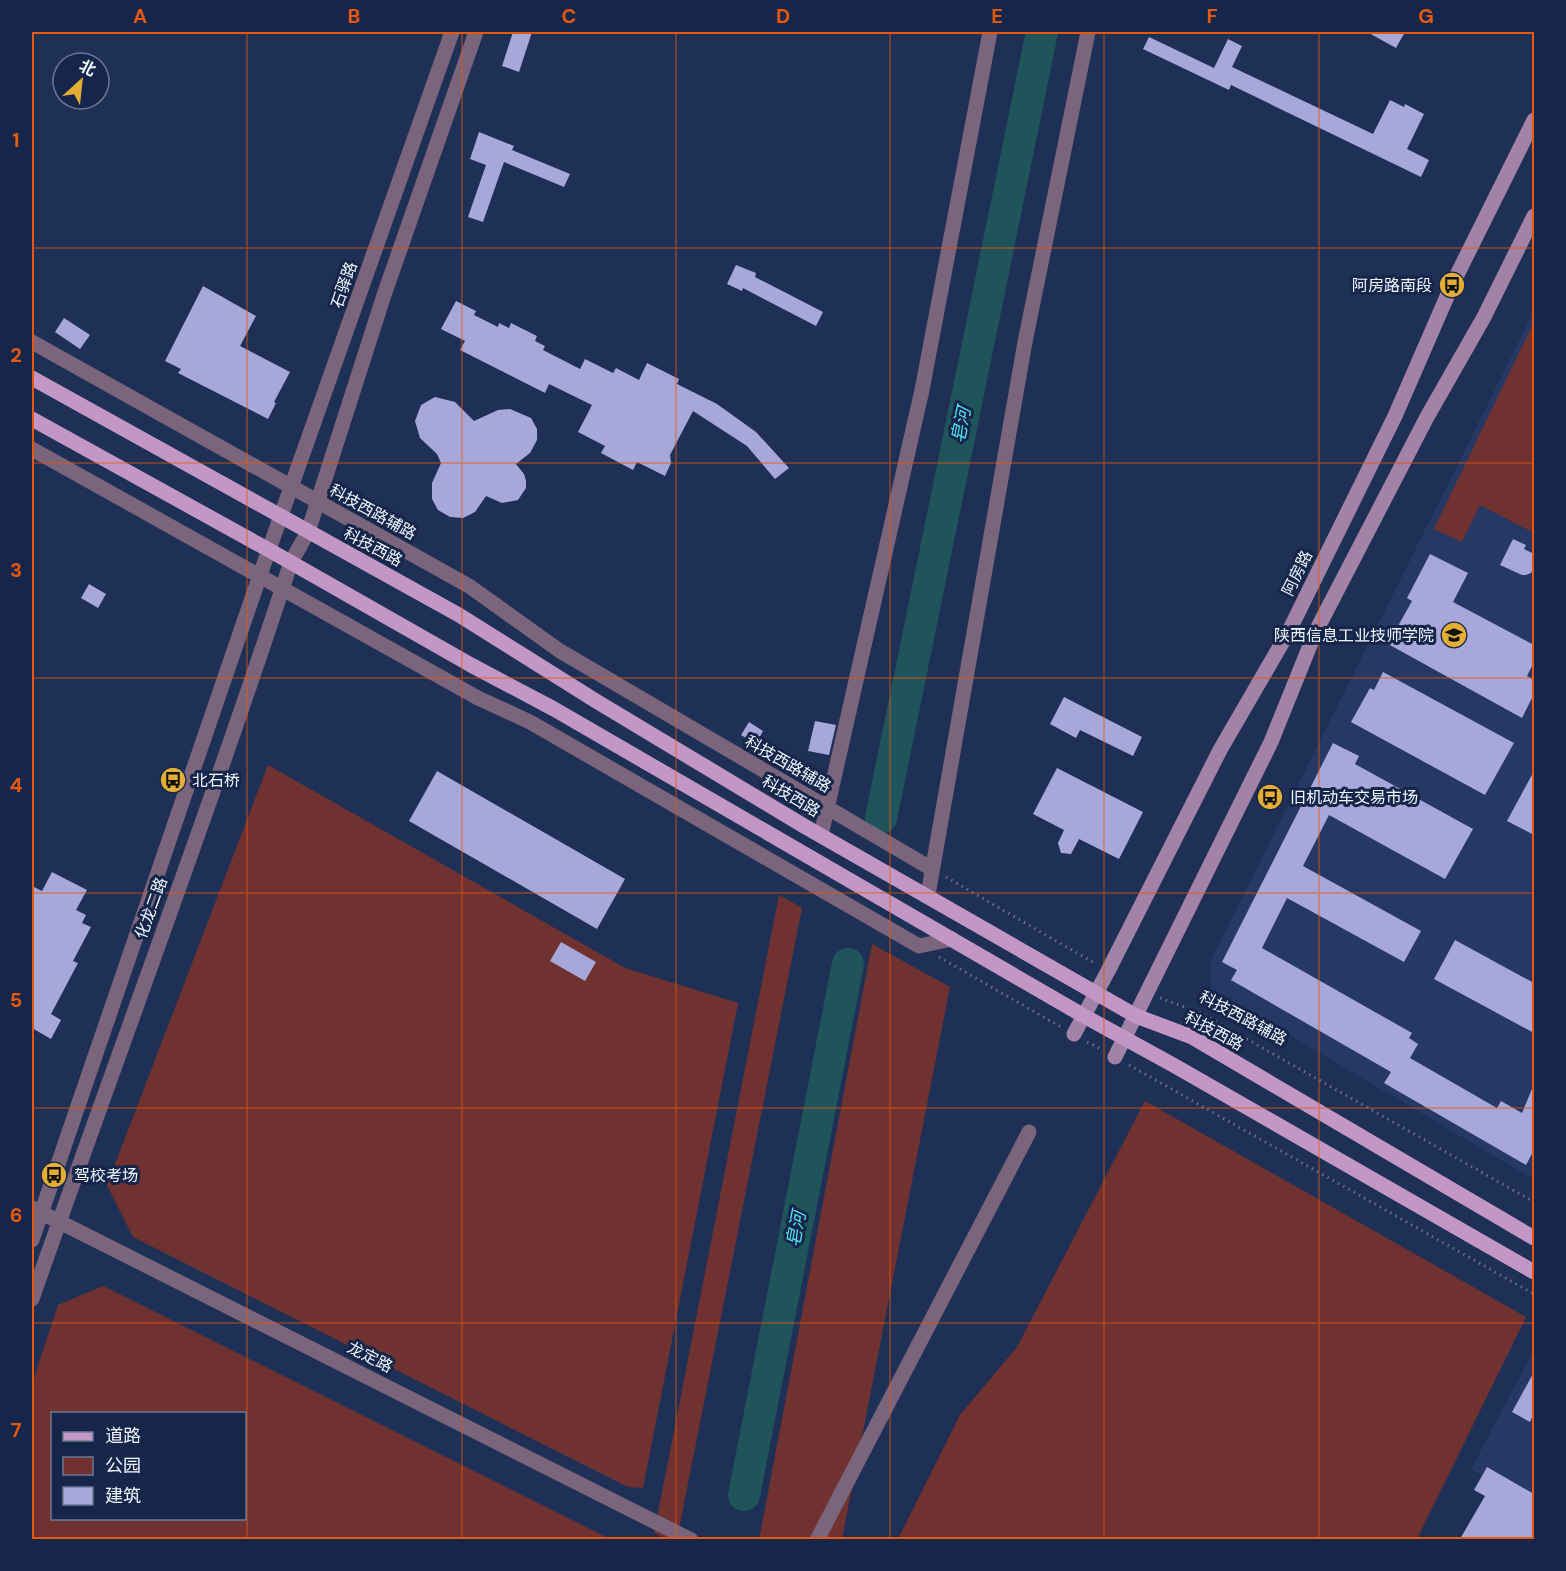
<svg xmlns="http://www.w3.org/2000/svg" width="1566" height="1571" font-family="'DM Sans','Noto Sans SC',sans-serif">
<style>
.built{fill:#253964}
.green{fill:#703230;fill-rule:evenodd}
.lines{fill:none;stroke-linecap:round;stroke-linejoin:round}
.river{stroke:#1f555a;stroke-width:32}
.building{fill:#a7a8d9}
.path{stroke:#64718d;stroke-width:3;stroke-dasharray:1.5 4.5;stroke-linecap:butt}
.minor{stroke:#7a657c;stroke-width:15}
.tertiary{stroke:#7a657c;stroke-width:15}
.secondary{stroke:#a282a5;stroke-width:15}
.primary{stroke:#c297c5;stroke-width:15}
.grid{fill:none;stroke:#e8590c;stroke-width:1.5;stroke-opacity:0.55}
.labels{text-anchor:middle;dominant-baseline:central;stroke-width:6;stroke-linejoin:round;paint-order:stroke}
.street-label{font-size:16px;fill:#f0f5ff;stroke:#15264a}
.poi-label{font-size:16px;fill:#f0f5ff;stroke:#15264a;text-anchor:start}
.water-label{font-size:18px;font-style:italic;fill:#51e5f2;stroke:#15264a}
.neatline{fill:none;stroke:#e8590c;stroke-width:2}
.grid-label{font-size:20px;text-anchor:middle;font-weight:bold;fill:#e8590c}
</style>
<rect width="100%" height="100%" fill="#1e3055"/>
<path class="built" d="M 1534,311 L 1534,1166 L 1530,1177 L 1211,989 L 1211,960 Z
M 1534,1350 L 1534,1505 L 1471,1469 Z"/>
<path class="green" d="M 1534,322 L 1534,533 L 1480,505 L 1462,542 L 1434,529 Z
M 268,765 L 625,968 L 738,1003 L 643,1488 L 628,1487 L 133,1237 L 107,1185 Z
M 779,895 L 802,908 L 677,1539 L 667,1539 L 654,1533 Z
M 872,944 L 950,987 L 842,1539 L 759,1540 Z
M 1145,1101 L 1526,1317 L 1417,1539 L 898,1539 L 960,1415 L 1017,1347 Z
M 103,1286 L 610,1539 L 32,1539 L 32,1384 L 58,1305 ZM 52,1414 L 244,1414 L 244,1518 L 52,1518 Z"/>
<g class="lines">
<path class="river" d="M 881,818 L 1042,32
M 744,1495 L 848,964"/>
</g>
<path class="building" d="M 513,32 L 532,32 L 519,72 L 502,66 Z
M 1367,32 L 1405,32 L 1396,48 Z
M 1149,37 L 1214,68 L 1228,39 L 1242,46 L 1232,67 L 1373,134 L 1390,100 L 1404,107 L 1405,104 L 1424,114 L 1407,149 L 1429,160 L 1421,177 L 1231,85 L 1229,90 L 1143,49 Z
M 479,132 L 514,146 L 512,150 L 570,174 L 564,187 L 504,162 L 483,222 L 468,217 L 486,165 L 470,159 Z
M 736,265 L 756,273 L 755,277 L 823,312 L 816,326 L 743,288 L 742,291 L 727,284 Z
M 203,286 L 256,316 L 240,346 L 290,372 L 274,402 L 276,403 L 268,419 L 178,373 L 181,369 L 165,361 Z
M 456,301 L 476,311 L 474,315 L 498,327 L 499,323 L 509,328 L 511,323 L 537,336 L 535,341 L 545,346 L 543,350 L 580,369 L 585,359 L 613,373 L 616,368 L 639,380 L 647,363 L 679,379 L 677,384 L 717,404 L 756,432 L 789,468 L 775,479 L 747,446 L 693,411 L 670,455 L 671,463 L 665,476 L 637,462 L 633,470 L 601,453 L 605,446 L 578,432 L 592,405 L 549,384 L 545,393 L 460,350 L 465,341 L 441,329 Z
M 64,318 L 90,335 L 80,349 L 55,332 Z
M 435,397 L 455,402 L 474,421 L 498,410 L 510,409 L 531,418 L 537,429 L 537,440 L 530,453 L 516,464 L 524,474 L 526,481 L 526,488 L 518,500 L 502,503 L 486,496 L 475,512 L 463,518 L 450,517 L 438,510 L 432,499 L 432,483 L 441,463 L 437,454 L 420,438 L 415,421 L 421,405 Z
M 1513,539 L 1526,545 L 1524,549 L 1534,554 L 1534,567 L 1531,573 L 1526,575 L 1522,575 L 1500,565 Z
M 1430,554 L 1468,573 L 1453,602 L 1534,645 L 1534,662 L 1527,676 L 1534,680 L 1534,694 L 1522,718 L 1388,644 L 1412,601 L 1407,598 Z
M 89,584 L 106,594 L 98,608 L 81,598 Z
M 1383,672 L 1514,743 L 1485,795 L 1351,722 L 1370,688 L 1374,690 Z
M 1064,697 L 1142,737 L 1133,756 L 1080,730 L 1076,738 L 1050,724 Z
M 815,721 L 836,725 L 829,755 L 808,751 Z
M 749,722 L 763,731 L 756,744 L 741,735 Z
M 1333,743 L 1359,756 L 1355,764 L 1473,829 L 1445,879 L 1329,815 L 1303,866 L 1421,931 L 1404,962 L 1287,898 L 1262,948 L 1412,1033 L 1409,1038 L 1418,1044 L 1410,1058 L 1497,1108 L 1501,1101 L 1522,1113 L 1534,1084 L 1534,1150 L 1526,1165 L 1384,1083 L 1391,1072 L 1231,980 L 1237,970 L 1222,962 Z
M 1057,768 L 1143,812 L 1119,859 L 1079,839 L 1071,854 L 1061,853 L 1058,843 L 1064,830 L 1033,814 Z
M 437,771 L 625,879 L 597,929 L 409,821 Z
M 1534,771 L 1534,835 L 1507,821 Z
M 52,872 L 87,890 L 76,910 L 86,915 L 82,923 L 91,927 L 73,961 L 78,963 L 51,1014 L 61,1020 L 51,1039 L 32,1028 L 32,886 L 42,891 Z
M 1455,940 L 1534,983 L 1534,1033 L 1434,979 Z
M 561,942 L 596,962 L 585,981 L 550,961 Z
M 1534,1372 L 1534,1413 L 1530,1422 L 1512,1412 Z
M 1487,1467 L 1534,1494 L 1534,1539 L 1460,1539 L 1485,1496 L 1474,1490 Z"/>
<g class="lines">
<path class="path" d="M 946,877 L 1096,964
M 939,957 L 1061,1027
M 1160,998 L 1201,1013 L 1534,1202
M 1087,1042 L 1103,1050
M 1129,1065 L 1534,1294"/>
<path class="minor" d="M 32,342 L 469,586 L 560,651 L 932,869
M 32,449 L 478,698 L 530,722 L 919,946 L 952,939
M 821,835 L 922,390 L 990,32
M 928,895 L 1025,342 L 1088,32
M 817,1540 L 1029,1132"/>
<path class="tertiary" d="M 32,1208 L 691,1540
M 32,1240 L 260,575 L 452,32
M 32,1299 C 118,1053 210,810 291,562 L 308,532 L 384,295 L 476,32"/>
<path class="secondary" d="M 1074,1034 L 1108,971 L 1220,750 L 1289,631 L 1395,416 L 1452,285 L 1534,120
M 1115,1057 L 1271,742 L 1315,633 L 1427,417 L 1484,317 L 1534,216"/>
<path class="primary" d="M 32,378 L 459,615 L 596,701 L 804,826 L 1136,1016 L 1192,1037 L 1534,1238
M 32,419 L 269,550 L 471,665 L 554,709 L 1084,1016 L 1175,1066 L 1534,1272"/>
</g>
<path class="grid" d="M 247,32 L 247,1540M 462,32 L 462,1540M 676,32 L 676,1540M 890,32 L 890,1540M 1104,32 L 1104,1540M 1319,32 L 1319,1540M 32,248 L 1534,248M 32,463 L 1534,463M 32,678 L 1534,678M 32,893 L 1534,893M 32,1108 L 1534,1108M 32,1323 L 1534,1323"/>
<defs>
<g id="bus-disc" transform="scale(1.35)"><circle r="9.5" fill="#e3ae34" stroke="#15264a"/><path d="M-5-6H5V4H4V6H2V4H-2V6H-4V4H-5ZM-3.5-4V0h7V-4ZM-3.5 1.2v1.5H-2V1.2ZM2 1.2v1.5H3.5V1.2Z" fill="#111"/></g>
<g id="university-disc" transform="scale(1.35)"><circle r="9.5" fill="#e3ae34" stroke="#15264a"/><path d="M0-5L7-2L0 1L-7-2ZM-4 1L0 2.5L4 1V4Q0 6-4 4Z" fill="#111"/></g>
</defs>
<g fill-rule="evenodd">
<use href="#bus-disc" x="1452" y="285"/>
<use href="#university-disc" x="1454" y="635"/>
<use href="#bus-disc" x="173" y="780"/>
<use href="#bus-disc" x="1270" y="797"/>
<use href="#bus-disc" x="54" y="1175"/>
</g>
<g class="labels">
<g class="street-label">
<text transform="translate(344 285) rotate(-71)">石驿路</text>
<text transform="translate(373 512) rotate(29)">科技西路辅路</text>
<text transform="translate(373 547) rotate(28)">科技西路</text>
<text transform="translate(1297 573) rotate(-64)">阿房路</text>
<text transform="translate(788 764) rotate(30)">科技西路辅路</text>
<text transform="translate(791 796) rotate(31)">科技西路</text>
<text transform="translate(151 908) rotate(-70)">化龙二路</text>
<text transform="translate(1243 1018) rotate(28)">科技西路辅路</text>
<text transform="translate(1214 1031) rotate(28)">科技西路</text>
<text transform="translate(370 1357) rotate(27)">龙定路</text>
</g>
<g class="poi-label">
<text x="1432" y="285" text-anchor="end">阿房路南段</text>
<text x="1434" y="635" text-anchor="end">陕西信息工业技师学院</text>
<text x="192" y="780">北石桥</text>
<text x="1290" y="797">旧机动车交易市场</text>
<text x="74" y="1175">驾校考场</text>
</g>
<g class="water-label">
<text transform="translate(961 425) rotate(-78)">皂河</text>
<text transform="translate(796 1229) rotate(-79)">皂河</text>
</g>
</g>
<rect width="1566" height="1571" fill="none" stroke="#15264a" stroke-width="66"/>
<rect x="51" y="1412" width="195" height="108" fill="#15264a" stroke="#6d7992" stroke-width="1.5"/>
<rect x="63" y="1432" width="30" height="9" fill="#c297c5" stroke="#6d7992" stroke-width="1.5"/>
<text x="105" y="1442" font-size="18" fill="#f0f5ff">道路</text>
<rect x="63" y="1457" width="30" height="18" fill="#703230" stroke="#6d7992" stroke-width="1.5"/>
<text x="105" y="1472" font-size="18" fill="#f0f5ff">公园</text>
<rect x="63" y="1487" width="30" height="18" fill="#a7a8d9" stroke="#6d7992" stroke-width="1.5"/>
<text x="105" y="1502" font-size="18" fill="#f0f5ff">建筑</text>
<g transform="translate(81 81) rotate(27)"><circle r="28" fill="#15264a" stroke="#6d7992" stroke-width="1.5"/>
<path d="M0-4.5L10 22L0 15L-10 22Z" fill="#e3ae34"/>
<text y="-9" font-size="16" font-weight="bold" text-anchor="middle" fill="#f0f5ff">北</text>
</g>
<rect x="33" y="33" width="1500" height="1505" class="neatline"/>
<g class="grid-label">
<text x="140" y="23">A</text>
<text x="354" y="23">B</text>
<text x="569" y="23">C</text>
<text x="783" y="23">D</text>
<text x="997" y="23">E</text>
<text x="1212" y="23">F</text>
<text x="1426" y="23">G</text>
<text x="16" y="147">1</text>
<text x="16" y="362">2</text>
<text x="16" y="577">3</text>
<text x="16" y="792">4</text>
<text x="16" y="1007">5</text>
<text x="16" y="1222">6</text>
<text x="16" y="1437">7</text>
</g>
</svg>
